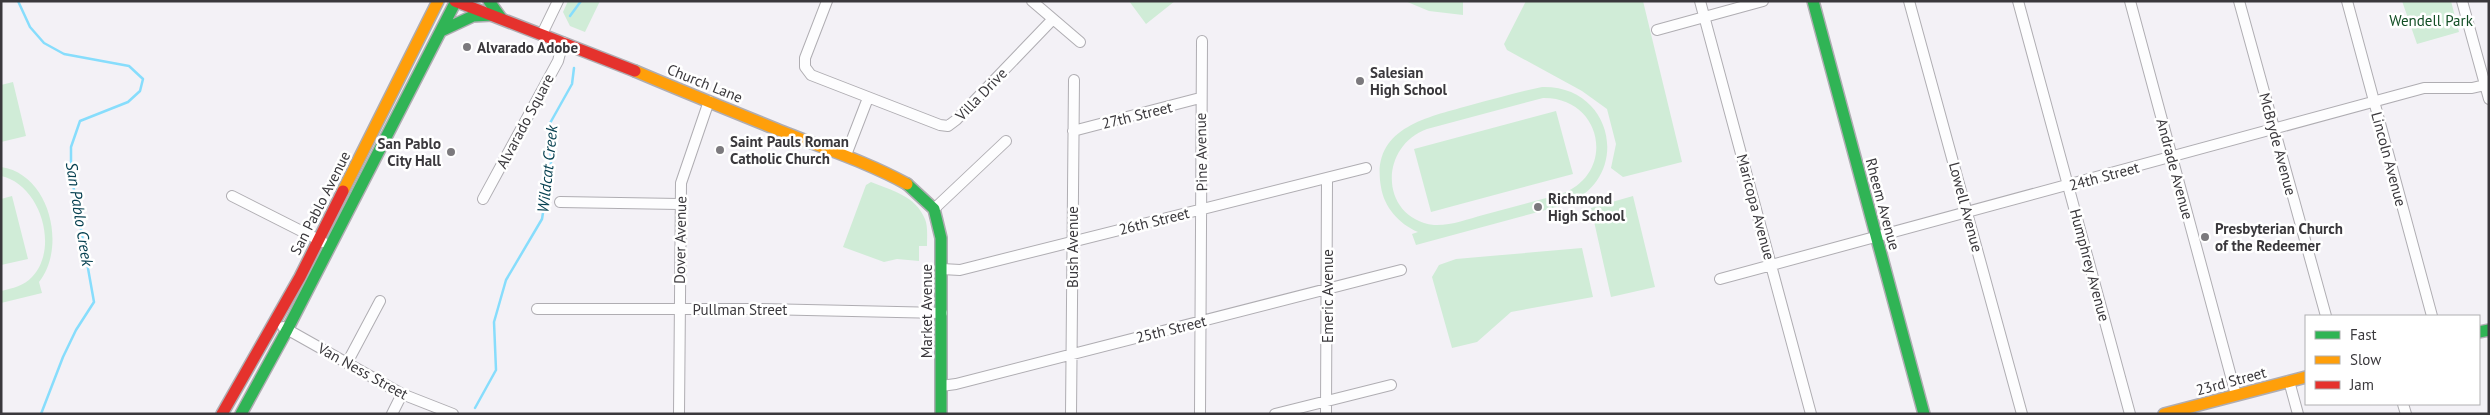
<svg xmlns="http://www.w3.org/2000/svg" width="2490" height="415" font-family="'PT Sans',sans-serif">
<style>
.green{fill:#d0ecd7;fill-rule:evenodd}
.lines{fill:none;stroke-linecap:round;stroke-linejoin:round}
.stream{stroke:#87ddfc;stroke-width:2.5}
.street-casing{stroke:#afadb2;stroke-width:12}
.fast-casing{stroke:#afadb2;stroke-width:14}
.slow-casing{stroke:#afadb2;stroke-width:14}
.jam-casing{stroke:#afadb2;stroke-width:14}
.street{stroke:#fdfdfe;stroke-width:10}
.fast{stroke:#30b455;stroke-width:11}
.slow{stroke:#ff9f0a;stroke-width:11}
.jam{stroke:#e5322d;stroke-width:11}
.poi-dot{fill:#7b797d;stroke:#fff;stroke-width:2}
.labels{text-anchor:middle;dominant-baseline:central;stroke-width:5;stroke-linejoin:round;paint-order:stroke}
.park-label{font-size:15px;fill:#124e25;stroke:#fff}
.poi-label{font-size:15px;font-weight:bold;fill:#3a383c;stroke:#fff;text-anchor:start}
.street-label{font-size:15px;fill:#3a383c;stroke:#fff}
.water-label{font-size:16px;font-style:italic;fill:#064050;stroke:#fff}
</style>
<rect width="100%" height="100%" fill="#f3f1f6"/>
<path class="green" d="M 568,1 L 600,1 L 585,32 L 570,26 L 563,12 Z
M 1129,1 L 1175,1 L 1146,24 Z
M 1405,1 L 1463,1 L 1463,15 L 1429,11 Z
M 1526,1 L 1643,1 L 1682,162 L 1623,177 L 1611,168 L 1616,144 L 1607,109 L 1582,91 L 1507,50 L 1504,44 Z
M 2402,1 L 2451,1 L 2459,32 L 2417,44 Z
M 13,82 L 26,136 L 1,142 L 1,85 Z
M 1542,87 C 1615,85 1633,180 1564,205 L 1416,245 L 1412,234 L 1418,232 C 1399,224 1384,207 1381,187 C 1370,127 1429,117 1471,105 C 1494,99 1518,92 1542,87 ZM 1543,98 C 1603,97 1617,174 1561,194 C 1535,201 1509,208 1483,215 C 1468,219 1450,226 1434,225 C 1380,218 1378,147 1427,129 Z
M 1556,111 L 1573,174 L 1431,212 L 1414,149 Z
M 1,167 C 50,174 67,247 39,282 L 42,293 L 1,303 L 1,291 C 13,288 24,286 32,277 C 60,248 40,184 1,176 Z
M 871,182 C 891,190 916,196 925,219 C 928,226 927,238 927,246 L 919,246 L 919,261 L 897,259 L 884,262 L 843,247 L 866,185 Z
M 12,196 L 28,259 L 1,265 L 1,199 Z
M 1633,196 L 1655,287 L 1611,297 L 1591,208 Z
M 1582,248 L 1593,297 L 1511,312 L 1477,342 L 1452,348 L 1432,277 L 1439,265 L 1456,259 Z"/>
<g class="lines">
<path class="stream" d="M 18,1 L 30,27 L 44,43 L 64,54 L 129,66 L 143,79 L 140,91 L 128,102 L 80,121 L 71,147 L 71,173 L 94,302 L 76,330 L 63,357 L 41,414
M 570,16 L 581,1
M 475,408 L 496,370 L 494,322 L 506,280 L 542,219 L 551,163 L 549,125 L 572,84 L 574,68"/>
<g class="street-casing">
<path id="street" d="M 827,1 L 805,58 L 805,67 L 811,75 L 940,125 L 948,126 L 956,120 L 1053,19
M 1032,1 L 1080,42
M 1700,1 L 1811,414
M 1909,1 L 2022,414
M 2018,1 L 2130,414
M 2130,1 L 2236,395
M 2239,1 L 2326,316
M 2347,1 L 2432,316
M 2462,1 L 2489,99
M 1657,30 L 1763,1
M 542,34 L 558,1
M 1073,131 L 1200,98
M 846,155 L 868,98
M 232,196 L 323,242
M 483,199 L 558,61 L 563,42
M 560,202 L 679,204
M 934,209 L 1006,141
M 942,269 L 960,270 L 1366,168
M 1720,279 L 2424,88 L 2472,88 L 2489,84
M 537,309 L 762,309 L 942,313
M 283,327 L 402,394 L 453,414
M 347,363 L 380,301
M 2289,381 L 2298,414
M 941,386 L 956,384 L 1401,270
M 2403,404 L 2406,414
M 392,414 L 402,394
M 679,414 L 681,183 L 709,101
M 1071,414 L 1074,80
M 1200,414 L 1202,41
M 1275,414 L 1391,385
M 1326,414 L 1327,178"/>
</g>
<g class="fast-casing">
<path id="fast" d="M 489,1 L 501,18
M 1813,1 L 1924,414
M 441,31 L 473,16 L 493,15
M 907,184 L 934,209 L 941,238 L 941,414
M 2479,332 L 2489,330
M 241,414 L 287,330 L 456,1"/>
</g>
<g class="slow-casing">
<path id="slow" d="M 635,71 C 682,91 729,110 776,129 C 820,147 865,161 907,184
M 343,191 L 438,1
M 2164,414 L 2306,377"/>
</g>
<g class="jam-casing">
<path id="jam" d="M 455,1 L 635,71
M 222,414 L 300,277 L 343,191"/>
</g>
<use href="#street" class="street"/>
<use href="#fast" class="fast"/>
<use href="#slow" class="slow"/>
<use href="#jam" class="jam"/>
</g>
<g class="poi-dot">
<circle cx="467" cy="47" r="5"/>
<circle cx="1360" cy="81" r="5"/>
<circle cx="720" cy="150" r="5"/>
<circle cx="451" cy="152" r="5"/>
<circle cx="1538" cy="207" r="5"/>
<circle cx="2205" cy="237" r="5"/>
</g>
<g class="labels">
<g class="park-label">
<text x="2431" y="20">Wendell Park</text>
</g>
<g class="poi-label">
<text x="477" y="47">Alvarado Adobe</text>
<text x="1370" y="72">Salesian<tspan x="1370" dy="17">High School</tspan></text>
<text x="730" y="141">Saint Pauls Roman<tspan x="730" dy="17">Catholic Church</tspan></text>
<text x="441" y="143" text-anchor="end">San Pablo<tspan x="441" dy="17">City Hall</tspan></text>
<text x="1548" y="198">Richmond<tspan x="1548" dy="17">High School</tspan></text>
<text x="2215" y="228">Presbyterian Church<tspan x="2215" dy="17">of the Redeemer</tspan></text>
</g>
<g class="street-label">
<text transform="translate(705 83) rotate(22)">Church Lane</text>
<text transform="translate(981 94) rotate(-46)">Villa Drive</text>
<text transform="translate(1137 115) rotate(-14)">27th Street</text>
<text transform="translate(525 121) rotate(-62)">Alvarado Square</text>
<text transform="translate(2278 144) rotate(75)">McBryde Avenue</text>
<text transform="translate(1201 152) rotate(-91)">Pine Avenue</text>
<text transform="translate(2389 159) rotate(75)">Lincoln Avenue</text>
<text transform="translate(2175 169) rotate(75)">Andrade Avenue</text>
<text transform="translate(2104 176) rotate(-15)">24th Street</text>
<text transform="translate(320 203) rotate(-63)">San Pablo Avenue</text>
<text transform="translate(1883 204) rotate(75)">Rheem Avenue</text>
<text transform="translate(1756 207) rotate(75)">Maricopa Avenue</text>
<text transform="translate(1966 207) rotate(75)">Lowell Avenue</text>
<text transform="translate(1154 221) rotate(-14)">26th Street</text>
<text transform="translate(680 240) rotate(-89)">Dover Avenue</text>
<text transform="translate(1072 247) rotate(-90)">Bush Avenue</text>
<text transform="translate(2090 265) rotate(75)">Humphrey Avenue</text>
<text transform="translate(1327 296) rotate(-90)">Emeric Avenue</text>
<text x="740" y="309">Pullman Street</text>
<text transform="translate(926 311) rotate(-90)">Market Avenue</text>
<text transform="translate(1171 329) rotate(-14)">25th Street</text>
<text transform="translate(363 371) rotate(29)">Van Ness Street</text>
<text transform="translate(2231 381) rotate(-15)">23rd Street</text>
</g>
<g class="water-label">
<text transform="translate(547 169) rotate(-84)">Wildcat Creek</text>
<text transform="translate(80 214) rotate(81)">San Pablo Creek</text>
</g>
</g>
<rect width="2490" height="415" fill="none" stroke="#3a383c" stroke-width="5"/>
<rect x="2305" y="315" width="175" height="90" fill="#ffffff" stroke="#b0afb1"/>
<rect x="2315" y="331" width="25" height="8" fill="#30b455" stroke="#b0afb1"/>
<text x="2350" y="340" font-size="15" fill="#3a383c">Fast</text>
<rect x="2315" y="356" width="25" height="8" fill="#ff9f0a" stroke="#b0afb1"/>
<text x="2350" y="365" font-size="15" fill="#3a383c">Slow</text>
<rect x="2315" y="381" width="25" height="8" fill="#e5322d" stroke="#b0afb1"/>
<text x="2350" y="390" font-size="15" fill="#3a383c">Jam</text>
</svg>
